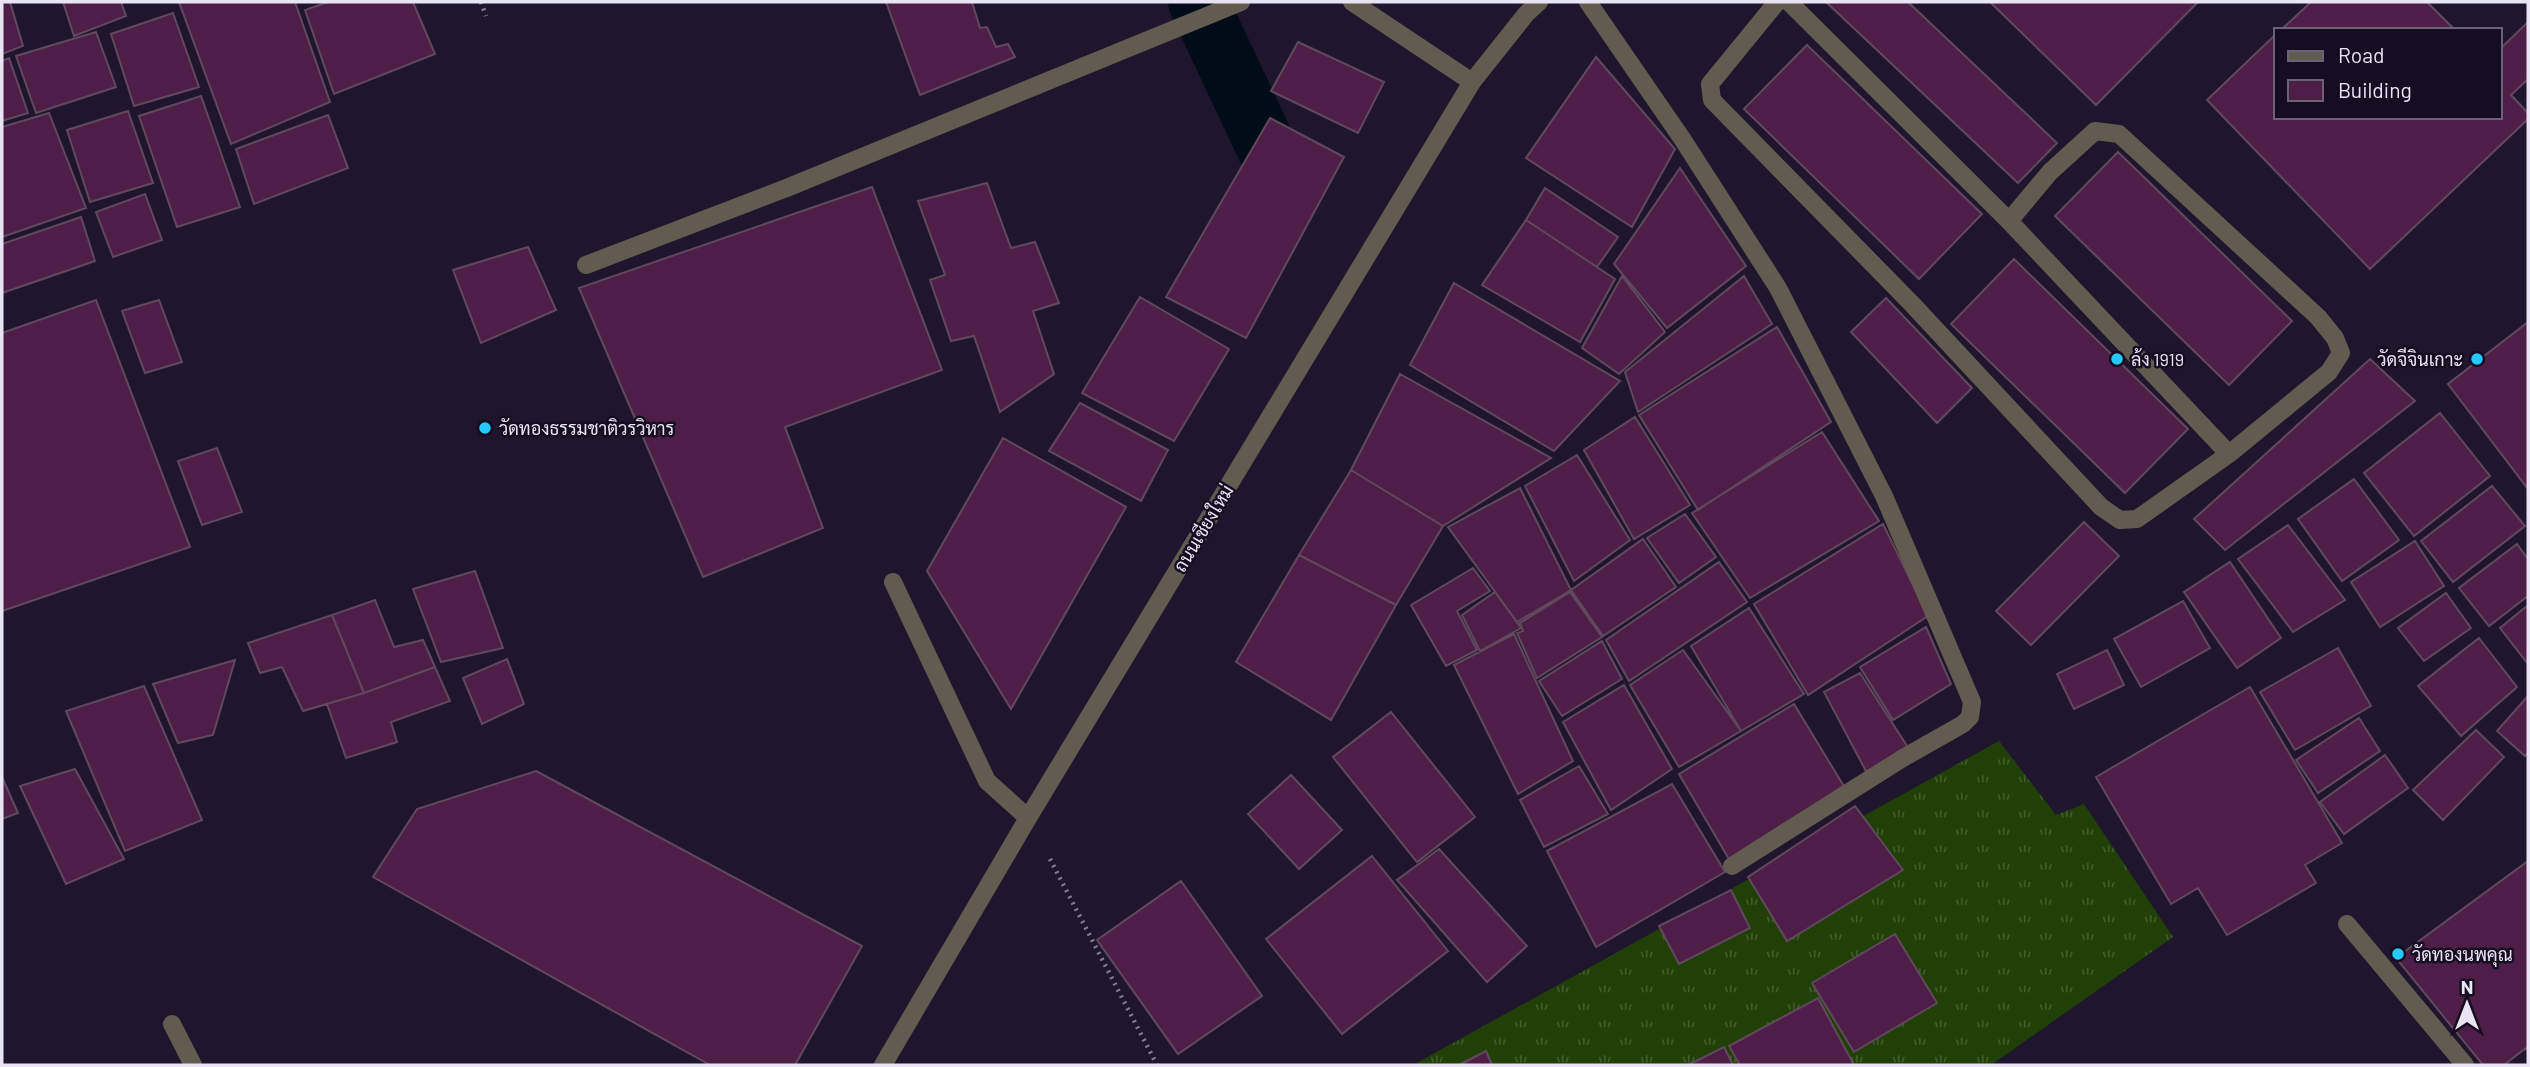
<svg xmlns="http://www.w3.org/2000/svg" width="2530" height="1067" font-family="Barlow,Sarabun,sans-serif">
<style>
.grass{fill:url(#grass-tufts)}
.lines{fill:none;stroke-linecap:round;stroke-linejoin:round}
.canal{stroke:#000c18;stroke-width:60}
.building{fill:#4e1e49;stroke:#61495d;stroke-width:2}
.path{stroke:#857e91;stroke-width:4.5;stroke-dasharray:2 5;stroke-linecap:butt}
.service{stroke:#625c50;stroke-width:18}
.minor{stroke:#625c50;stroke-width:18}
.poi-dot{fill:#26c9fe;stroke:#160d23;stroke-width:2.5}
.labels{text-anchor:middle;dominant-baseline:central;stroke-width:5;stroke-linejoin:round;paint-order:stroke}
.poi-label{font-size:18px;fill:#e9e4f4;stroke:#160d23;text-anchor:start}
.street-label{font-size:18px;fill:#e9e4f4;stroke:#160d23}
</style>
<defs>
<pattern id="grass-tufts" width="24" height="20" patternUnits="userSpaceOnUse" patternTransform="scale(1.75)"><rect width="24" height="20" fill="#214007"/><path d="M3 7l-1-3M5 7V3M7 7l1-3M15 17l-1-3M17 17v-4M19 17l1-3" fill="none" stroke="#415b2c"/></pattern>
</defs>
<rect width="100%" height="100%" fill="#1f162d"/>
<path class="grass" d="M 1999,741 L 2056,815 L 2084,804 L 2173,937 L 1991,1065 L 1413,1065 Z"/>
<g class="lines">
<path class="canal" d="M 1198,2 L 1268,151"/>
</g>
<path class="building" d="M 2,2 L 10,2 L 23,46 L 2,54 Z
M 63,2 L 121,2 L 126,16 L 74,36 Z
M 179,2 L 295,2 L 330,102 L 231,144 Z
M 328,2 L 413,2 L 435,54 L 334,94 L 305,10 Z
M 886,2 L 972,2 L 980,28 L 987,27 L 996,47 L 1008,44 L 1015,57 L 920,95 Z
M 1826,2 L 1908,2 L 2057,143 L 2018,183 Z
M 1990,2 L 2198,2 L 2096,105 Z
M 2311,2 L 2427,2 L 2455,30 L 2281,30 Z
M 173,13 L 199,87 L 134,106 L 111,34 Z
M 2528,22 L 2528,79 L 2511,95 L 2528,113 L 2528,119 L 2370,269 L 2207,100 L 2276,34 L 2276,117 L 2500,117 L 2500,49 Z
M 96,32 L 116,87 L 36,113 L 16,56 Z
M 1298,42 L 1384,82 L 1358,133 L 1271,91 Z
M 1807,45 L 1982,214 L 1919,279 L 1744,109 Z
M 1596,57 L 1675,149 L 1632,227 L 1526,158 Z
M 9,58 L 28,113 L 2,121 L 2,61 Z
M 201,96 L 240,207 L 177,227 L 139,116 Z
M 128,111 L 153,183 L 90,202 L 67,130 Z
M 49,113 L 86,208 L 2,237 L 2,127 Z
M 328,115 L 348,168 L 254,204 L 236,149 Z
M 1270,118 L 1344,157 L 1246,338 L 1166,297 Z
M 2118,152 L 2292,321 L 2229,385 L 2055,216 Z
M 1680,168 L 1746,266 L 1667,328 L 1614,264 Z
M 987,183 L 1011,248 L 1035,242 L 1059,303 L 1033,311 L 1054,374 L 1000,412 L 974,336 L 951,341 L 930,280 L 945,275 L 918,201 Z
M 872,187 L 942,370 L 785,427 L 823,528 L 703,577 L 579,288 Z
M 1545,188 L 1618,237 L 1597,267 L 1526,220 Z
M 145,194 L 162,240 L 113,257 L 96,212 Z
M 81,217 L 95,261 L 2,293 L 2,244 Z
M 1526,220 L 1615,279 L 1580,342 L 1482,285 Z
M 528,247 L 556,310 L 481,343 L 453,270 Z
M 2014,259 L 2188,429 L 2125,493 L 1951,324 Z
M 1622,276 L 1665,332 L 1619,374 L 1582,348 Z
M 1744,276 L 1772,324 L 1638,412 L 1625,372 Z
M 1454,283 L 1620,381 L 1554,451 L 1410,365 Z
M 1140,297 L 1229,349 L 1174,441 L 1082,393 Z
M 1886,298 L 1972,388 L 1937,423 L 1851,332 Z
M 96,300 L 190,547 L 2,611 L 2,333 Z
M 159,300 L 182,362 L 145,373 L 122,311 Z
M 2528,322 L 2528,489 L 2448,384 Z
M 1777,327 L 1831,422 L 1698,510 L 1639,415 Z
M 2370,359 L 2415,401 L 2225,550 L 2194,519 Z
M 1400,374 L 1551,458 L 1443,526 L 1351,470 Z
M 1080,403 L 1168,450 L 1141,501 L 1049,451 Z
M 2440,413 L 2490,476 L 2414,536 L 2364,473 Z
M 1635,417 L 1690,505 L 1634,539 L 1584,450 Z
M 1822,432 L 1879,521 L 1750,598 L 1692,513 Z
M 1003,438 L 1126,507 L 1011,709 L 927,571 Z
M 217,448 L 242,512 L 202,525 L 178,461 Z
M 1577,455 L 1630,540 L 1574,581 L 1525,486 Z
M 1351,470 L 1443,526 L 1396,605 L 1299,555 Z
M 2354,479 L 2399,540 L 2342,581 L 2298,519 Z
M 2492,486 L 2525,526 L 2453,582 L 2421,541 Z
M 1520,488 L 1571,590 L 1517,622 L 1448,527 Z
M 1685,514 L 1716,557 L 1679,583 L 1647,538 Z
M 2084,522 L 2119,556 L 2031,645 L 1996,611 Z
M 1883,524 L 1928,616 L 1808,695 L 1754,604 Z
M 2288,525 L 2345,600 L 2293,632 L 2238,559 Z
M 1643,539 L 1676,587 L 1603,636 L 1571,590 Z
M 2415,541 L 2444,586 L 2380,627 L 2351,582 Z
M 2517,544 L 2528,559 L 2528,596 L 2489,626 L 2459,588 Z
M 1299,555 L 1396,605 L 1331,720 L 1236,662 Z
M 1719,562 L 1747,602 L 1629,681 L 1606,640 Z
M 2230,562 L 2281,638 L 2237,668 L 2184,592 Z
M 1473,568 L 1490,591 L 1457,611 L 1477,650 L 1446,666 L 1411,605 Z
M 475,571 L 503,648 L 441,662 L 413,589 Z
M 1495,592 L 1521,628 L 1480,651 L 1462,615 Z
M 1570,592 L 1602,637 L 1537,678 L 1517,633 L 1523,631 L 1520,623 Z
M 2446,593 L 2471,628 L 2424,661 L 2398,628 Z
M 375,600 L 394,647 L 423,640 L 435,667 L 364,693 L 332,615 Z
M 2183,601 L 2210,648 L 2141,687 L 2114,639 Z
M 2528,605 L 2528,664 L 2500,628 Z
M 1749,608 L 1804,694 L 1741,731 L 1691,646 Z
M 332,615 L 364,693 L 303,711 L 282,667 L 260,673 L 248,643 Z
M 1926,627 L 1951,684 L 1893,720 L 1860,667 Z
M 1514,634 L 1573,761 L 1518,794 L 1454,665 Z
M 2479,638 L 2517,687 L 2461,736 L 2418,686 Z
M 1602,641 L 1622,679 L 1562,716 L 1539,681 Z
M 2338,648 L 2371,706 L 2295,750 L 2260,692 Z
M 1683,650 L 1741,731 L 1679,767 L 1630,685 Z
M 2107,650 L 2124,685 L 2074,709 L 2057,674 Z
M 507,659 L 524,704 L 482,724 L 463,678 Z
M 235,660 L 213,735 L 178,743 L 153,684 Z
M 435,667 L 450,701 L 391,722 L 397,742 L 346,758 L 327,704 L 364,693 Z
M 1860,673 L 1909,749 L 1867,773 L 1824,692 Z
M 1624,685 L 1672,769 L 1611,810 L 1563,722 Z
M 144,686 L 202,820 L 125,851 L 66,711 Z
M 2250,687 L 2342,843 L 2305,865 L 2316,883 L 2227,935 L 2198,888 L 2171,904 L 2096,777 Z
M 2528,696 L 2528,753 L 2525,756 L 2497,731 Z
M 1794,704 L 1845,788 L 1729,859 L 1679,774 Z
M 1391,712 L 1475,817 L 1417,862 L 1333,757 Z
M 2359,718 L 2380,751 L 2318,793 L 2296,760 Z
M 2476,730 L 2504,757 L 2443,820 L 2413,790 Z
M 2385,755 L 2408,788 L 2344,834 L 2320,802 Z
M 1579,766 L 1608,814 L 1544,847 L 1520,800 Z
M 75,769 L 124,859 L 66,884 L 20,786 Z
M 536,771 L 862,946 L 795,1065 L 710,1065 L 373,877 L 417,809 Z
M 1291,775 L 1342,830 L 1299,869 L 1248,814 Z
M 2,777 L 18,813 L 2,819 Z
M 1672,784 L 1725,872 L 1596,947 L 1547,851 Z
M 1855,806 L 1903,870 L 1787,941 L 1748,877 Z
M 1439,849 L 1527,946 L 1487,982 L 1397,880 Z
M 1372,856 L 1448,951 L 1342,1034 L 1266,939 Z
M 2528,861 L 2528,1051 L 2526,1048 L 2504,1065 L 2483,1065 L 2396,958 Z
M 1181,881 L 1262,996 L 1178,1054 L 1097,940 Z
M 1731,890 L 1750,928 L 1679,964 L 1659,926 Z
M 1895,934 L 1937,1003 L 1854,1052 L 1812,983 Z
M 1818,998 L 1854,1065 L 1740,1065 L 1729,1046 Z
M 1724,1047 L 1733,1065 L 1688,1065 Z
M 1486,1051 L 1492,1065 L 1459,1065 Z"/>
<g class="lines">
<path class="path" d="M 481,2 L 486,16
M 1050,859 L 1157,1065"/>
<path class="service" d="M 1352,2 L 1472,82
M 586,265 L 789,187 L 1241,2
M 2347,924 L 2465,1065
M 172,1024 L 193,1065"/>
<path class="minor" d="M 1588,2 L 1683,140 L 1778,288 L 1884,496 L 1972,702 L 1970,717 L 1963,724 L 1903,758 L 1732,866
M 1777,2 L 1710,84 L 1712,100 L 1912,304 L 2101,507 L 2120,520 L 2137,519 L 2229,454 L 2329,372 L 2341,353 L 2335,338 L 2318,317 L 2119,134 L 2095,131 L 2050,172 L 2009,221
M 1789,2 L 2009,221 L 2229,454
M 893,582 L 987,781 L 1028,818
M 883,1065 L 1028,818 L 1472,82 L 1526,14 L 1539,2"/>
</g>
<g class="poi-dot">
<circle cx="2117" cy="359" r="7"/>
<circle cx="2477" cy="359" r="7"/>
<circle cx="485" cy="428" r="7"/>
<circle cx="2398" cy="954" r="7"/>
</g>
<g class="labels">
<g class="poi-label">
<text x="2131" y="359">ล้ง 1919</text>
<text x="2463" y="359" text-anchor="end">วัดจีจินเกาะ</text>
<text x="499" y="428">วัดทองธรรมชาติวรวิหาร</text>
<text x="2412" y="954">วัดทองนพคุณ</text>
</g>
<g class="street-label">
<text transform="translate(1203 528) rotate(-59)">ถนนเชียงใหม่</text>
</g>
</g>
<rect width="2530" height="1067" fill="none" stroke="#e9e4f4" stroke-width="7"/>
<rect x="2274" y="28" width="228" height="91" fill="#160d23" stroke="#6a6377" stroke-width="2"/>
<rect x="2288" y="51" width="35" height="10" fill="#625c50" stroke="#6a6377" stroke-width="2"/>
<text x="2338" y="63" font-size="21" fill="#e9e4f4">Road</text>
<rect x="2288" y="80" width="35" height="21" fill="#4e1e49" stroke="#6a6377" stroke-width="2"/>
<text x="2338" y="98" font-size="21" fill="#e9e4f4">Building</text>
<g transform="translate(2467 1004)" stroke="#160d23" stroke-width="5" paint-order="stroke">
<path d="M0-5L12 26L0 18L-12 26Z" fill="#e9e4f4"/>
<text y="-10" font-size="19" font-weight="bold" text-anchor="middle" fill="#e9e4f4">N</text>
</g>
</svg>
